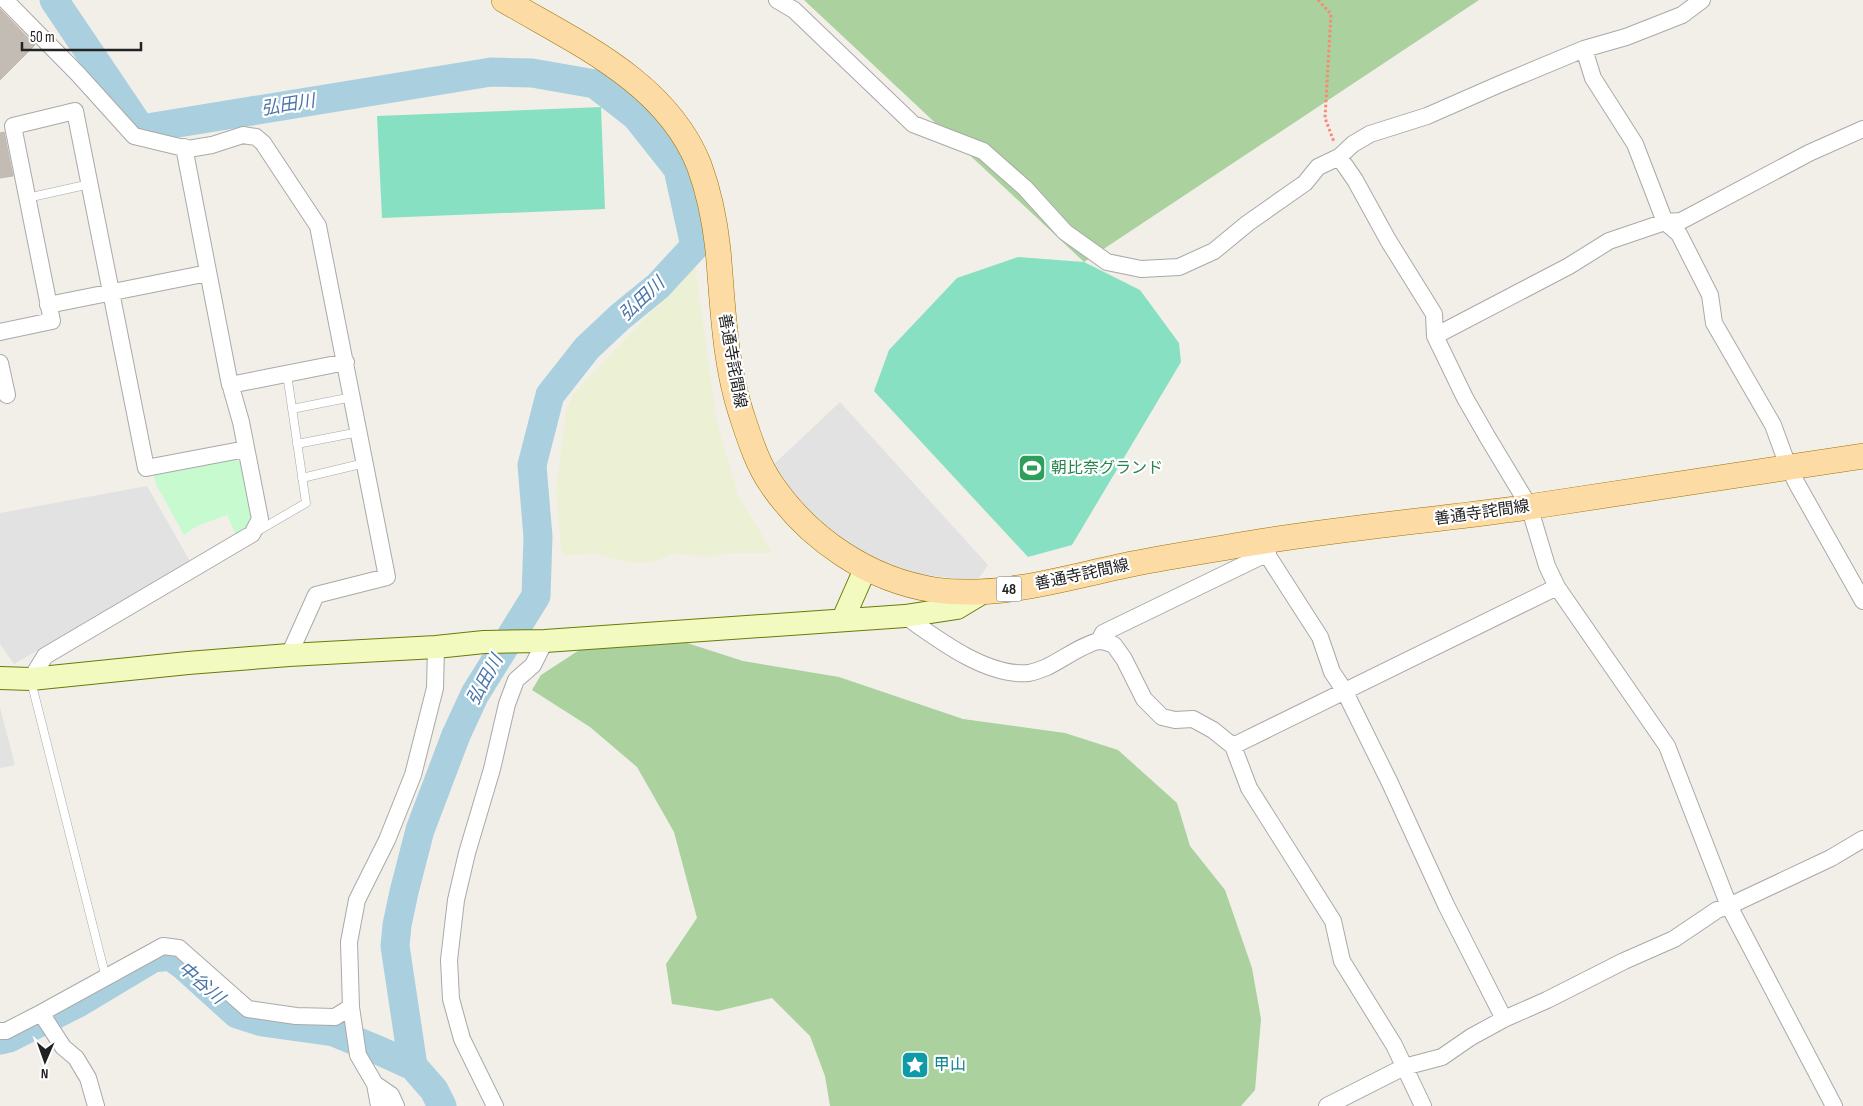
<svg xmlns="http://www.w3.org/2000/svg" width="1863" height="1106" font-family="'Sofia Sans Condensed','Noto Sans JP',sans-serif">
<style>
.farmland{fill:#ecf0d5}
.forest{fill:#aad19e}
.park{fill:#c8facf}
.pitch{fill:#88e0c3}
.parking{fill:#e2e2e2}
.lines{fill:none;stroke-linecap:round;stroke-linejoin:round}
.river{stroke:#aad0df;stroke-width:29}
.building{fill:#c3bcb5;stroke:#c4b7ab}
.lane-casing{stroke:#a9a9a9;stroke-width:9}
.street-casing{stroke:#a9a9a9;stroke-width:18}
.secondary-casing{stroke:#687c06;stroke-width:24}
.primary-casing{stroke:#9f7401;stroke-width:26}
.path{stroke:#f98973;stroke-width:3;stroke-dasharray:2.5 2.5;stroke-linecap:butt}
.lane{stroke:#fff;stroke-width:8}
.street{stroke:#fff;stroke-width:16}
.secondary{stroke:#f3fabf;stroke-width:22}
.primary{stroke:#fcdba4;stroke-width:25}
.labels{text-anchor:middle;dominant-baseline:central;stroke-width:4.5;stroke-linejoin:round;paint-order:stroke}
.shield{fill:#fff;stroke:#646464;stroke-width:1}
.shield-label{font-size:15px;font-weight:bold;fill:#222}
.street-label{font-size:16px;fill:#222;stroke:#fff}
.leisure-label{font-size:16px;fill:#27864d;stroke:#fff;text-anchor:start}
.culture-label{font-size:16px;fill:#0d838f;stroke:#fff;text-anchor:start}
.water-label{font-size:18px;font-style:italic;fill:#4a75aa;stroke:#fff}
</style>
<rect width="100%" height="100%" fill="#f2efe9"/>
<path class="farmland" d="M 695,266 L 717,422 L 738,495 L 773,553 L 729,553 L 709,557 L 673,554 L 650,563 L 630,563 L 595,554 L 562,555 L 556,491 L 566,410 L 574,393 Z"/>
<path class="forest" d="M 804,0 L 1479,0 L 1084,262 Z
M 687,643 L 743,661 L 839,677 L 963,719 L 1065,733 L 1118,750 L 1177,803 L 1190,846 L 1225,890 L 1252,968 L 1261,1019 L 1255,1090 L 1241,1106 L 830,1106 L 825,1076 L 810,1036 L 772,998 L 718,1011 L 672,1004 L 666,964 L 697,918 L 674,832 L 637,767 L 590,727 L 532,690 L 541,675 L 584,647 Z"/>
<path class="park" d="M 234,459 L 242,463 L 255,520 L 251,530 L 236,535 L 227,515 L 197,526 L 184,535 L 156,484 L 153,474 Z"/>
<path class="pitch" d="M 601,107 L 605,209 L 382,218 L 377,116 Z
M 1018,257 L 1084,262 L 1140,290 L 1179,343 L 1181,362 L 1072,545 L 1028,557 L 874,391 L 889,350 L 957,278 Z"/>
<path class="parking" d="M 840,402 L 988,565 L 977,581 L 919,574 L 858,554 L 817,521 L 772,466 Z
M 147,486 L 191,563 L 14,664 L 0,644 L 0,513 Z
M 0,707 L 15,765 L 0,768 Z"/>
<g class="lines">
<path class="river" d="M 54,0 L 141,129 L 491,72 L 532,73 L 595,84 L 636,116 L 678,169 L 695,246 L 658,286 L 620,317 L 587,348 L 550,395 L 532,465 L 538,537 L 536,596 L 475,694 L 456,735 L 420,830 L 404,892 L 397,925 L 395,946 L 413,1066 L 434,1090 L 442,1106
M 0,1040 L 9,1038 L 78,1003 L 153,958 L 170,956 L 184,966 L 237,1014 L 262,1022 L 334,1032 L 380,1051 L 413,1066"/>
</g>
<path class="building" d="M 0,9 L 35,45 L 0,80 Z
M 4,132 L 13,176 L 0,178 L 0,133 Z"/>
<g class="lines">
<g class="lane-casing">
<path id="lane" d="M 27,198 L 90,184
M 292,409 L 352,397
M 297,444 L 359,432
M 302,478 L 365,463
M 256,532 L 306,503 L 287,374
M 31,681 L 106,978"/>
</g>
<g class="street-casing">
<path id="street" d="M 5,0 L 78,74 L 134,136 L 188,149 L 212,145 L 243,135 L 256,137 L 263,143 L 318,226 L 387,577 L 316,595 L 289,655
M 777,0 L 794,10 L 913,124 L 983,151 L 1025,188 L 1065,232 L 1107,262 L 1141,269 L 1179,267 L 1214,251 L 1248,223 L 1305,183 L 1318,167 L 1339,157 L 1353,144 L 1370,134 L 1427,116 L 1500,84 L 1584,49 L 1626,37 L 1682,15 L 1702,0
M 1584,49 L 1593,78 L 1635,144 L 1665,222 L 1679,234 L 1710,295 L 1714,323 L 1773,425 L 1788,466 L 1797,484 L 1863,601
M 1339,157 L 1355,180 L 1388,240 L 1434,314 L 1435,336 L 1465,398 L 1488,438 L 1529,506 L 1547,566 L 1557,587 L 1667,746 L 1729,906 L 1834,1106
M 48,305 L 208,273
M 0,332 L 52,321 L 13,126 L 75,111 L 146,468 L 246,449
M 1435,336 L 1569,266 L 1609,241 L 1665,222 L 1681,221 L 1809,153 L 1863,129
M 0,363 L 7,395
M 230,385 L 346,362
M 1259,542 L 1320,637 L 1332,672 L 1344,690 L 1390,783 L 1446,905 L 1504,1019
M 905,616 C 937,639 987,677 1029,673 C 1034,672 1042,669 1047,667 C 1062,660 1083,644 1099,641 C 1103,641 1109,643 1114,645 L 1124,659 L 1144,699 L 1162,717 L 1175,720 L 1193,719 L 1213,730 L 1233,746 L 1249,788 L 1333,921 L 1342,961 L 1394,1045 L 1423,1106
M 1099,641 L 1103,633 L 1268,553
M 31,679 L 45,656 L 252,534 L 260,519 L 241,422 L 229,380 L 184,147
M 1233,746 L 1557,587
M 41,1013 L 63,1047 L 76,1058 L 88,1078 L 96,1106
M 0,1031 L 6,1031 L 41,1013 L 163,946 L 179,948 L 248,1009 L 296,1016 L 335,1017 L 351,1007
M 375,1084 L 391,1095 L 396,1106
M 379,1106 L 375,1084 L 358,1055 L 351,1007 L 349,942 L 357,900 L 387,840 L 413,775 L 435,688 L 436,647
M 495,1106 L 462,1039 L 451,999 L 449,960 L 456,900 L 467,853 L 492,769 L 507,704 L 516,680 L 533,665 L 545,641
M 1327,1106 L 1404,1067 L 1442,1057 L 1471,1037 L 1504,1019 L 1547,1000 L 1624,961 L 1674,939 L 1717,910 L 1729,906 L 1831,858 L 1863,839"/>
</g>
<g class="secondary-casing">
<path id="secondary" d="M 843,619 L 866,567
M 0,678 L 31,679 L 188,663 L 289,655 L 436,647 L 484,642 L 545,641 L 905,616 L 957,608 L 982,593"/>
</g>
<g class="primary-casing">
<path id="primary" d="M 504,0 C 577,43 666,82 699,165 C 709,192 715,222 718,250 C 723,305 724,360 741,413 C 749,437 757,464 772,485 C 809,539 869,580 935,590 C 1002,599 1067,577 1132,564 C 1172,556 1212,550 1252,543 C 1343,528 1436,520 1528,507 C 1640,491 1751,472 1863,456"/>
</g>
<path class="path" d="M 1318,0 L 1331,14 L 1325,118 L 1334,142"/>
<use href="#lane" class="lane"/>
<use href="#street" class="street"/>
<use href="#secondary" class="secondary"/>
<use href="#primary" class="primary"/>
</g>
<defs>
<g id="stadium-square" transform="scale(1.4375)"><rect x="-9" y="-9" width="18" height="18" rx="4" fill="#2e9e5b" stroke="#fff"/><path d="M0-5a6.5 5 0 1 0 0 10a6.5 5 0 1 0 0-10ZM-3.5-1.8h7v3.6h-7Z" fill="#fff"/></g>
<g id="sight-square" transform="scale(1.4375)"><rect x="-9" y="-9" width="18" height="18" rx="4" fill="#0f9aa8" stroke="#fff"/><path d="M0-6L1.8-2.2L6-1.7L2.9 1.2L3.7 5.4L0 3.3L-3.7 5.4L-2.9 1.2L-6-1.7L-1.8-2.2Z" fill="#fff"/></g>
</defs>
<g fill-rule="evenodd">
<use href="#stadium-square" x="1032" y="468"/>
<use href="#sight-square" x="915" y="1065"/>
</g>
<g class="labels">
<rect class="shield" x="996.5" y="576.5" width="25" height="25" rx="4"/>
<g class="shield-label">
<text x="1009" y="589">48</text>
</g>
<g class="street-label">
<text transform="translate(732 361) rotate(80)">善通寺詫間線</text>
<text transform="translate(1482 513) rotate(-8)">善通寺詫間線</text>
<text transform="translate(1082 575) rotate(-12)">善通寺詫間線</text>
</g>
<g class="leisure-label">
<text x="1051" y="468">朝比奈グランド</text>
</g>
<g class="culture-label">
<text x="934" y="1065">甲山</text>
</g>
<g class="water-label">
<text transform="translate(288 105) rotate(-9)">弘田川</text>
<text transform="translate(642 299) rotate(-43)">弘田川</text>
<text transform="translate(485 680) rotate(-61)">弘田川</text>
<text transform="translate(201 983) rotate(41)">中谷川</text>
</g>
</g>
<g transform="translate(45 1061) rotate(182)" stroke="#ffffff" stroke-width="4" paint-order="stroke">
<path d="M0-4L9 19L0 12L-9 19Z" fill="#222222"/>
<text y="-8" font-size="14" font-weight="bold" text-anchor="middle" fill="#222222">N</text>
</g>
<path d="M22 42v8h119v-8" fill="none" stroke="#222222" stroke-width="2.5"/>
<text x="30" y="42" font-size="15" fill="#222222" stroke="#ffffff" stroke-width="4" paint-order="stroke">50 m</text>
</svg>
